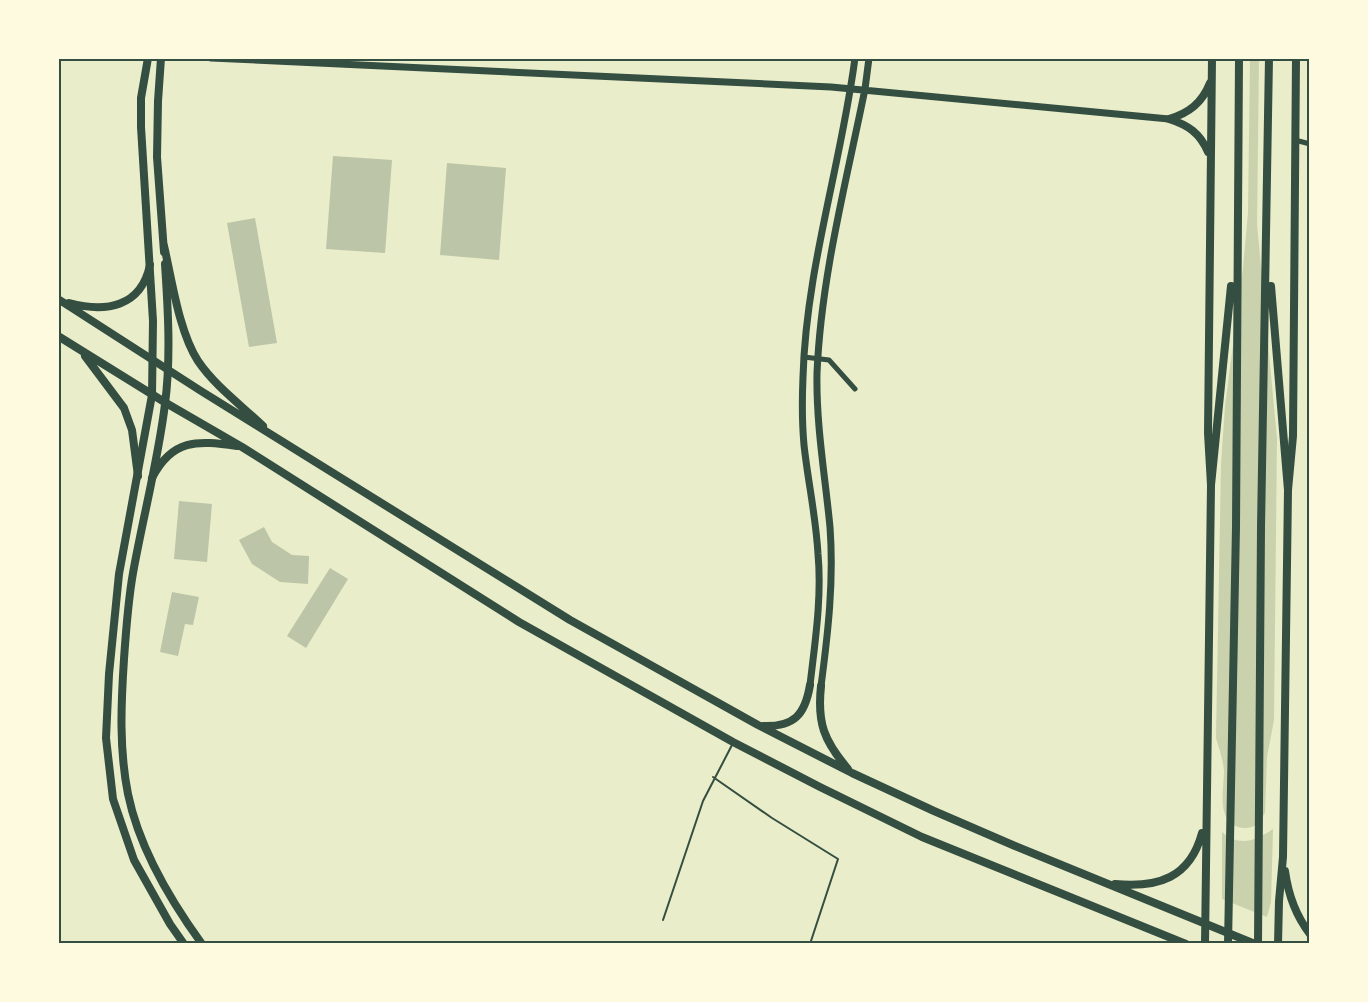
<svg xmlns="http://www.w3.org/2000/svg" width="1368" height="1002" font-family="Cabin,sans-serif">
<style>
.green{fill:#cad2ad}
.building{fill:#bcc5a7}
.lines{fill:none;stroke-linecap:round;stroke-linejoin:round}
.service{stroke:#344e41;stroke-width:2}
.minor{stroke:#344e41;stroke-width:5}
.tertiary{stroke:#344e41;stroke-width:7}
.secondary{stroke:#344e41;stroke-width:8}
.primary{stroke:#344e41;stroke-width:8}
.trunk{stroke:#344e41;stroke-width:8}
.neatline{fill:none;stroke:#344e41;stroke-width:2}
</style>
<rect width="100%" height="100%" fill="#e9edc9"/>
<path class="green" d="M 1259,58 L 1257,224 L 1277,439 L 1274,720 L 1267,757 L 1265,813 L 1257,825 C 1250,828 1245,829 1238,827 C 1216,819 1224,790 1224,771 C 1223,760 1219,748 1216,738 L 1221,465 L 1225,406 L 1243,268 L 1248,213 L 1250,59 Z
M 1273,829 L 1271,902 L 1267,917 L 1222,899 L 1222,832 C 1239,847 1255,841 1273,829 Z"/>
<path class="building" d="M 333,156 L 392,160 L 385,253 L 326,249 Z
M 447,163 L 506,168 L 499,260 L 440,255 Z
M 255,218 L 277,343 L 249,347 L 227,223 Z
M 179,501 L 212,504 L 207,562 L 174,559 Z
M 264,527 L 272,542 L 292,555 L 309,556 L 308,584 L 280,582 L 252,564 L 239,540 Z
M 330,568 L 348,579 L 306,648 L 287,636 Z
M 172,592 L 199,597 L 193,625 L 185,624 L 178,656 L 160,652 Z"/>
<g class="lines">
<path class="service" d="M 713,777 L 772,818 L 838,859 L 810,944
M 663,920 L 703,801 L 732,745"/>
<path class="minor" d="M 1295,140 L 1310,144
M 804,357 L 829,360 L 855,389"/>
<path class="tertiary" d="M 211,58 L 831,87 L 1169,119
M 810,685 C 815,642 822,597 818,554 C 816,517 808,482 804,445 C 802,423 802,400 803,377 C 806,269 841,165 855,58
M 821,686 C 828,633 834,581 830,527 C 825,475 816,425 817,373 C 821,277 846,183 865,89 L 869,58"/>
<path class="secondary" d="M 148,58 L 141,98 L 141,127 L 153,321 L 152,395 L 119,574 L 109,674 L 106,738 L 113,799 L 134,860 L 170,924 L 184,944
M 161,58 L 158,101 L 157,157 L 164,252
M 165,264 C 168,309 171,358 165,404 C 158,461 143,517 133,573 C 128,601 126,630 124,659 C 121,704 119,749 128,794 C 139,848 170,900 202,944"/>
<path class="primary" d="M 1169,119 C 1189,113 1202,103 1210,83
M 1169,119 C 1188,125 1200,133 1208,152
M 164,246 C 172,280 179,332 198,361 C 215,386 241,405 263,426
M 58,299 L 201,391 L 570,620 L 758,725 L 852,773 L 934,811 L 1015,846 L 1255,944
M 69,303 C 106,313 141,307 150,265
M 58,336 L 166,403 L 242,447 L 519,622 L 733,742 L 820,787 L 922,837 L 1186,944
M 85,356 L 124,408 L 132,430 L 138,476
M 152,478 C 172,439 197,440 237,446
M 821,686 C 817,723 824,741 848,769
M 763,726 C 794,727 805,715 810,685
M 1285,871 C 1288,893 1296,916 1310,934
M 1115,884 C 1158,888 1190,878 1202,833
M 1205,944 L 1211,485 L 1208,433 L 1212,58
M 1278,944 L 1279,901 L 1283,857 L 1288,490 L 1293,436 L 1296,58"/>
<path class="trunk" d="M 1271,286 L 1288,490
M 1211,485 L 1231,286
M 1228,944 L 1236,527 L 1239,58
M 1258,944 L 1261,527 L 1269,58"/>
</g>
<rect width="1368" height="1002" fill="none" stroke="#fefae0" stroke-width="120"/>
<rect x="60" y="60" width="1248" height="882" class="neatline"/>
</svg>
